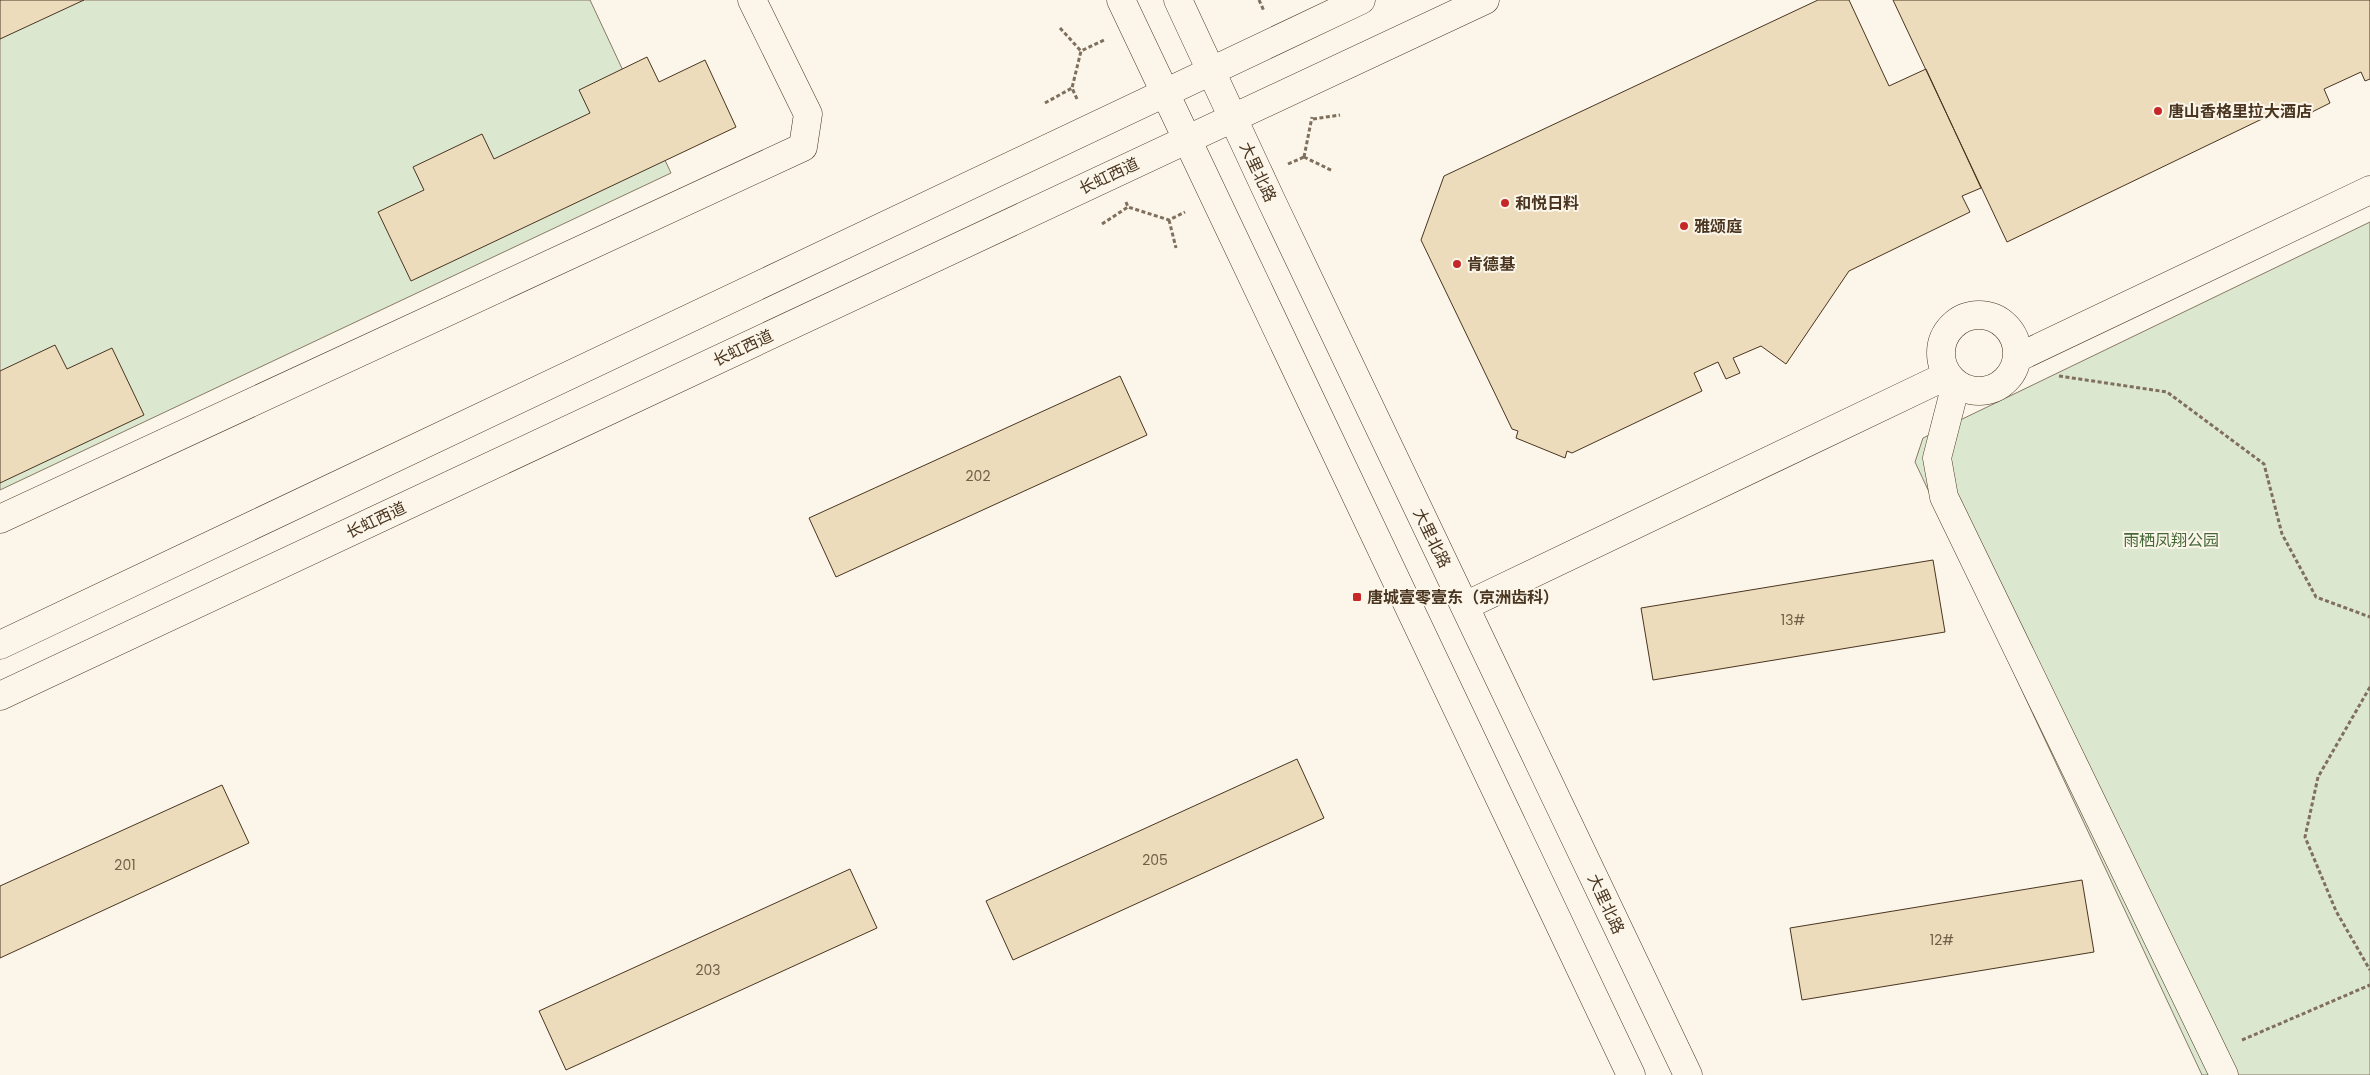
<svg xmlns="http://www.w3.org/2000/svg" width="2370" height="1075" font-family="Poppins,'Noto Sans SC',sans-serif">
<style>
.green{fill:#dce7d0;stroke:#887966}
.building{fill:#ecdcbc;stroke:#4a3520}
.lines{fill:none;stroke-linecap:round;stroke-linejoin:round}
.minor-casing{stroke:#4a3520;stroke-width:29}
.major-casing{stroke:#4a3520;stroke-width:29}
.path{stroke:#7f6f5c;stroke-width:3;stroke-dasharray:4 2.5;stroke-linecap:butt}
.minor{stroke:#fbf6e9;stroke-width:28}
.major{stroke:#fbf6e9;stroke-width:28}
.poi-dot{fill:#c62828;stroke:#fbf6e9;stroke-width:2}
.labels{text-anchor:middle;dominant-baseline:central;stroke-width:4;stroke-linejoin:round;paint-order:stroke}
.number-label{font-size:14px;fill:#725f47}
.poi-label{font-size:16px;font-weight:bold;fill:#4a3520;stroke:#fbf6e9;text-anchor:start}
.street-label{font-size:16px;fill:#4a3520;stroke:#fbf6e9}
.park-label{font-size:16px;fill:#436837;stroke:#fbf6e9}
</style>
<rect width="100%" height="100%" fill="#fbf6e9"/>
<path class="green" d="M 0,0 L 590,0 L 671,173 L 0,490 Z
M 2370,222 L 2370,1075 L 2202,1075 L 1915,462 L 1923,438 Z"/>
<path class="building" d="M 0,0 L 84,0 L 0,39 Z
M 1818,0 L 1849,0 L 1889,86 L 1926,69 L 1981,188 L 1962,196 L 1970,212 L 1849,271 L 1786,364 L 1761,346 L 1733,358 L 1740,373 L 1726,379 L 1718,362 L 1694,373 L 1702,391 L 1572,453 L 1567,451 L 1565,458 L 1516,438 L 1518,431 L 1512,429 L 1421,240 L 1444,176 Z
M 1893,0 L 2370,0 L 2370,79 L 2365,81 L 2361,72 L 2324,89 L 2330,103 L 2298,119 L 2291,105 L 2007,242 Z
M 647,57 L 659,82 L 705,60 L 736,127 L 411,281 L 378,212 L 424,190 L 413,167 L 482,134 L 494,159 L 590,113 L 579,90 Z
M 55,345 L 67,369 L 112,348 L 144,415 L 0,483 L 0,371 Z
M 1120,376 L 1147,435 L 836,577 L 809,518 Z
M 1933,560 L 1945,632 L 1653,680 L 1641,608 Z
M 1297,759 L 1324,818 L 1013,960 L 986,901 Z
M 222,785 L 249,843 L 0,958 L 0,886 Z
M 850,869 L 877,928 L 566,1070 L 539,1011 Z
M 2082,880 L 2094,952 L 1802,1000 L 1790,928 Z"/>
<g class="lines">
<g class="minor-casing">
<path id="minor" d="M1941 353a38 38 0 1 1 76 0a38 38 0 1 1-76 0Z
M 2017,358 L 2370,190
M 1956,384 L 1937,458 L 1944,497 L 2224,1075
M 0,519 L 803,147 L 808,114 L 752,0
M 1465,606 L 1948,375"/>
</g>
<g class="major-casing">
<path id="major" d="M 1121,0 L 1631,1075
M 1178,0 L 1272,202 L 1688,1075
M 0,645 L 1361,0
M 0,696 L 1485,0"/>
</g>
<path class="path" d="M 1259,0 L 1264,11
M 1060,28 L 1081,51
M 1077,99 L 1072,88 L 1081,51 L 1104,40
M 1045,103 L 1072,88
M 1313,119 L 1340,115
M 1304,157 L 1312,117
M 1304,157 L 1333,171
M 1288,164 L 1304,157
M 1126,202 L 1128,207 L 1169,220 L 1185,212
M 1169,220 L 1176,248
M 1102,224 L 1128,207
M 2059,376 L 2167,392 L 2264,464 L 2282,534 L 2316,597 L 2370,617
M 2370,687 L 2318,777 L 2305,837 L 2336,911 L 2370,970
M 2242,1040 L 2370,985"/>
<use href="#minor" class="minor"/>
<use href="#major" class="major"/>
</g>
<g class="poi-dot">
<circle cx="2158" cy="111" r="5"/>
<circle cx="1505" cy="203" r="5"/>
<circle cx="1684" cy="226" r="5"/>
<circle cx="1457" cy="264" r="5"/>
<rect x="1352" y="592" width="10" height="10" rx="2.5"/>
</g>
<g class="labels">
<g class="number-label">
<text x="978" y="476">202</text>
<text x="1793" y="620">13#</text>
<text x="1155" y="860">205</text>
<text x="125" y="865">201</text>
<text x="1942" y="940">12#</text>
<text x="708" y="970">203</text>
</g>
<g class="poi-label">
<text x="2168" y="111">唐山香格里拉大酒店</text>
<text x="1515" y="203">和悦日料</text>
<text x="1694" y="226">雅颂庭</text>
<text x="1467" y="264">肯德基</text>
<text x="1367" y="597">唐城壹零壹东（京洲齿科）</text>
</g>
<g class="street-label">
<text transform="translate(1258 172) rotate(65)">大里北路</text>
<text transform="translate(1109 176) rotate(-25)">长虹西道</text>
<text transform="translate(743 348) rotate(-25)">长虹西道</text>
<text transform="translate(376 520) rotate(-25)">长虹西道</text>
<text transform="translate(1432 538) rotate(64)">大里北路</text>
<text transform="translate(1606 904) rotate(65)">大里北路</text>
</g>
<g class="park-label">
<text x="2171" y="540">雨栖凤翔公园</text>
</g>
</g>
</svg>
